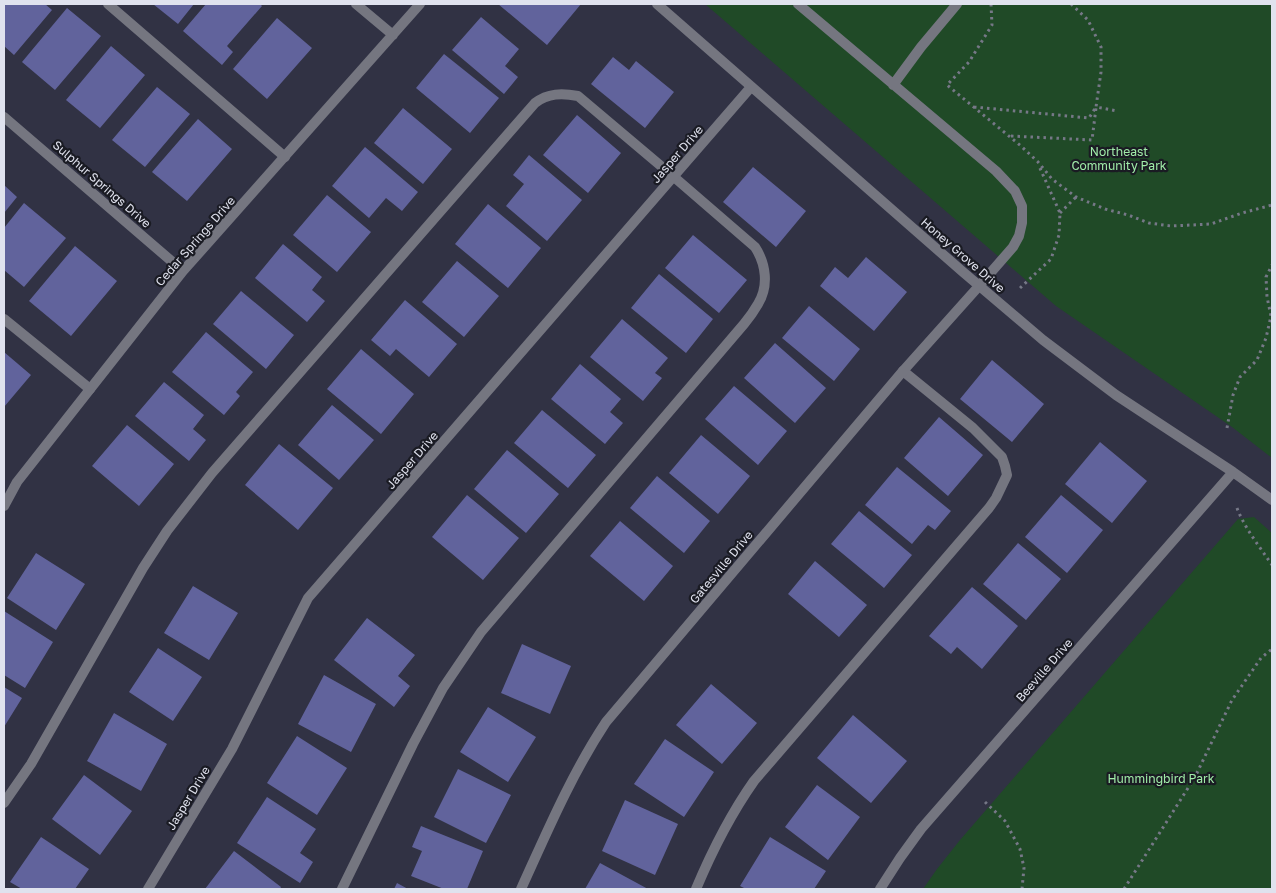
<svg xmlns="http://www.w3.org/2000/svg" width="1276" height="893" font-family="'Golos Text',sans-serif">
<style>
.green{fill:#204a27}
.building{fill:#61639c}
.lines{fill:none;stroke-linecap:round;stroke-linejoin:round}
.path{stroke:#767887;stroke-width:3;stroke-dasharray:2.5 4;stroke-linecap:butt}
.lane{stroke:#757680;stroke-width:10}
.street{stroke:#757680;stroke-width:10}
.labels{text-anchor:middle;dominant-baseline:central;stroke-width:4.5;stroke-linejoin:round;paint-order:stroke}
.park-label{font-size:12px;fill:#a1eda9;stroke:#1a1b23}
.street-label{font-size:12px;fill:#e0e2ee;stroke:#1a1b23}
</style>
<rect width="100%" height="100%" fill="#313244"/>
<path class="green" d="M 705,4 L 1272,4 L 1272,458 L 1232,427 L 1056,306 Z
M 1254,517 L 1272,533 L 1272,889 L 923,889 L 937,869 L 960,840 L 1238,519 Z"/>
<path class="building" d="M 4,4 L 45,4 L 52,10 L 14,55 L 4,46 Z
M 153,4 L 194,4 L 178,24 Z
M 206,4 L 260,4 L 262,6 L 227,46 L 233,52 L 222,65 L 183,31 Z
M 498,4 L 581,4 L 547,45 Z
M 67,8 L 101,36 L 55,90 L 22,62 Z
M 481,17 L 519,49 L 505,66 L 518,77 L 504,94 L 452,50 Z
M 277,18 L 312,48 L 267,99 L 233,69 Z
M 111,46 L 145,75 L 100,128 L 66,100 Z
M 444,54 L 499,98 L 470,133 L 416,88 Z
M 613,57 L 629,70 L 636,61 L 674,92 L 645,128 L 591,84 Z
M 157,87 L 190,114 L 145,167 L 112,140 Z
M 403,108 L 452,149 L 423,184 L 374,143 Z
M 577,115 L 621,153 L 588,193 L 543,155 Z
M 198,119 L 232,149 L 187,201 L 152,172 Z
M 365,147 L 418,192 L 402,211 L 386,198 L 369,218 L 332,186 Z
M 529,155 L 582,200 L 547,241 L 506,206 L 524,184 L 513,175 Z
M 753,167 L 806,211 L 776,247 L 723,202 Z
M 4,185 L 17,197 L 4,213 Z
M 327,195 L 371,232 L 337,272 L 293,235 Z
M 24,203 L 66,238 L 24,287 L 4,270 L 4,228 Z
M 488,204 L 541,248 L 508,288 L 455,244 Z
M 693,235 L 747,280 L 719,313 L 665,268 Z
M 283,244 L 322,277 L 312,290 L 325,301 L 307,322 L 255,278 Z
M 75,246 L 117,281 L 71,336 L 29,301 Z
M 866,257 L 907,292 L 874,331 L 820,286 L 835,267 L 848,278 Z
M 457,261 L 499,296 L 464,337 L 422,302 Z
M 659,274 L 713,319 L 686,353 L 631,308 Z
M 241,291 L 294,335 L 266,369 L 213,324 Z
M 405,300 L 457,344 L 429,377 L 396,349 L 390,356 L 371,340 Z
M 809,306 L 860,349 L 834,381 L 782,338 Z
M 622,319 L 668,358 L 655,373 L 662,378 L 643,401 L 590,357 Z
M 206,332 L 253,372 L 236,392 L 240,396 L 224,415 L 172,372 Z
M 775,343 L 826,388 L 795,423 L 744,378 Z
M 361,349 L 414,394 L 381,434 L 327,389 Z
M 4,352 L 31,375 L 4,407 Z
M 992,360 L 1044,404 L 1012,442 L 960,399 Z
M 580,364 L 621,399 L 610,412 L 623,423 L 605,444 L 551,399 Z
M 164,382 L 204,415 L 193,429 L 206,440 L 189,461 L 135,416 Z
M 734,386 L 787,431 L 758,465 L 705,419 Z
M 332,405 L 374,440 L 339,480 L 298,445 Z
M 542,410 L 596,455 L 568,488 L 514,443 Z
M 939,417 L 983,455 L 948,496 L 904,458 Z
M 127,425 L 174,464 L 139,506 L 92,466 Z
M 701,435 L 750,476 L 718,514 L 669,473 Z
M 1100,442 L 1147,481 L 1112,523 L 1065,484 Z
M 279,444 L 333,488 L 298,530 L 245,485 Z
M 507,450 L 559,494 L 526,533 L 474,489 Z
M 897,467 L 951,511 L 935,530 L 928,525 L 912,544 L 865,505 Z
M 657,476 L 710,521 L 684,553 L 630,508 Z
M 467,495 L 519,538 L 483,580 L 432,537 Z
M 1061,495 L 1103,530 L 1067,573 L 1025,537 Z
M 859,511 L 912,555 L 884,588 L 831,544 Z
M 620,521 L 673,566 L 644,601 L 590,556 Z
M 1018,543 L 1061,579 L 1026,620 L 983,584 Z
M 36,553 L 85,584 L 56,630 L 7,598 Z
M 815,561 L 867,605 L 839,637 L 788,594 Z
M 193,586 L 238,613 L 209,660 L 164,633 Z
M 972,587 L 1018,626 L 982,669 L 957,647 L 951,654 L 929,636 Z
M 4,611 L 53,642 L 25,688 L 4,675 Z
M 367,618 L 415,655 L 398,676 L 410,686 L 394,707 L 334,660 Z
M 522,644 L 571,666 L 550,714 L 501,693 Z
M 158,648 L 202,677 L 173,721 L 129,692 Z
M 324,675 L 376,704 L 351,752 L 298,724 Z
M 711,684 L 757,723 L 722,764 L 676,725 Z
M 4,687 L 22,698 L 4,727 Z
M 488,707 L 536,737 L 508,782 L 460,752 Z
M 114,713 L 167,744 L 141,791 L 87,761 Z
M 853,715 L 907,761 L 871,803 L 817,758 Z
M 297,736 L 347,768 L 317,815 L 267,783 Z
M 665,739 L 714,772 L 684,817 L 634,784 Z
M 458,769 L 511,795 L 486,843 L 434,817 Z
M 84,775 L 132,811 L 100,855 L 52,819 Z
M 817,785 L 860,817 L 828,860 L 785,827 Z
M 267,797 L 316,829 L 300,853 L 313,862 L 300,883 L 237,843 Z
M 625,800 L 678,824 L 655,875 L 602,851 Z
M 421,826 L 483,851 L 467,889 L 444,889 L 411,876 L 422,851 L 412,847 Z
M 41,837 L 89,869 L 75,889 L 22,889 L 10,882 Z
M 770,837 L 826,871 L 814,889 L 746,889 L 740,886 Z
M 234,851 L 281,887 L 280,889 L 205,889 Z
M 600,863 L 648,889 L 585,889 Z
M 397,883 L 408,889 L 394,889 Z"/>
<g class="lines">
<path class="path" d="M 991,4 L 992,25 L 969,62 L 947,85 L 1021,146 L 1038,162 L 1052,179 L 1076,197 L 1105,209 L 1128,215 L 1149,223 L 1171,226 L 1211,224 L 1242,213 L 1272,205
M 1071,4 L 1088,20 L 1101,47 L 1101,72 L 1096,107 L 1117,111
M 974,107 L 1089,118 L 1096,107
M 1011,136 L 1092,140 L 1096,108
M 1060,213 L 1076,197
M 1020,288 L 1051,259 L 1059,235 L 1060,213 L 1039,166
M 1227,428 L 1233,395 L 1240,377 L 1257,360 L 1266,338 L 1271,316 L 1267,297 L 1266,277 L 1272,265
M 1237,508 C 1245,529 1260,547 1272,565
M 985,802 L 1005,821 L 1020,849 L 1024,868 L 1022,889
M 1124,889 L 1195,777 L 1232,700 L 1261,658 L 1272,649"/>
<path class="lane" d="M 108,4 L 285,157
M 798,4 L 996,171 L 1015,191 L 1022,206 L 1022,223 L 1019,236 L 1013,247 L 979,286
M 893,85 L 921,47 L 957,4
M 4,319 L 90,389
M 4,803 L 31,764 L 143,568 L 167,531 L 212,473 L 535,103 C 548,93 562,93 578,96 L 674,177 L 755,247 C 766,264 769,286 758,304 C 754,311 749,318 744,324 L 481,632 L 443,688 L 413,744 L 342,889
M 696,889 C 712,851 730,815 754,781 L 989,508 L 996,498 L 1007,475 L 1005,466 L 1002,457 L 973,428 L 903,371"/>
<path class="street" d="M 356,4 L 393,35
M 657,4 L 963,272 L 1043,340 L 1116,395 L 1233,472 L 1272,500
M 4,117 L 183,271
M 4,506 L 17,482 L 183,271 L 420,4
M 148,889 L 232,749 L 308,598 L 751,87
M 521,889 C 547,832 571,775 606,722 L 903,371 L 979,286
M 880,889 L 900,858 L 921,829 L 1233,472"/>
</g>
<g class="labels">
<g class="park-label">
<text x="1119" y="151">Northeast<tspan x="1119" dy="14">Community Park</tspan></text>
<text x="1161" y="778">Hummingbird Park</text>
</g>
<g class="street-label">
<text transform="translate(677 154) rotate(-49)">Jasper Drive</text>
<text transform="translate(102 184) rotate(41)">Sulphur Springs Drive</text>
<text transform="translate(195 241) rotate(-49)">Cedar Springs Drive</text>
<text transform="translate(963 255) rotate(41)">Honey Grove Drive</text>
<text transform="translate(412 460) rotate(-49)">Jasper Drive</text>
<text transform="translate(721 567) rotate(-50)">Gatesville Drive</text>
<text transform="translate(1044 670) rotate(-49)">Beeville Drive</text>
<text transform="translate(188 798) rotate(-59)">Jasper Drive</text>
</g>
</g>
<rect width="1276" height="893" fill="none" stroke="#e0e2ee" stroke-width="10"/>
</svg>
